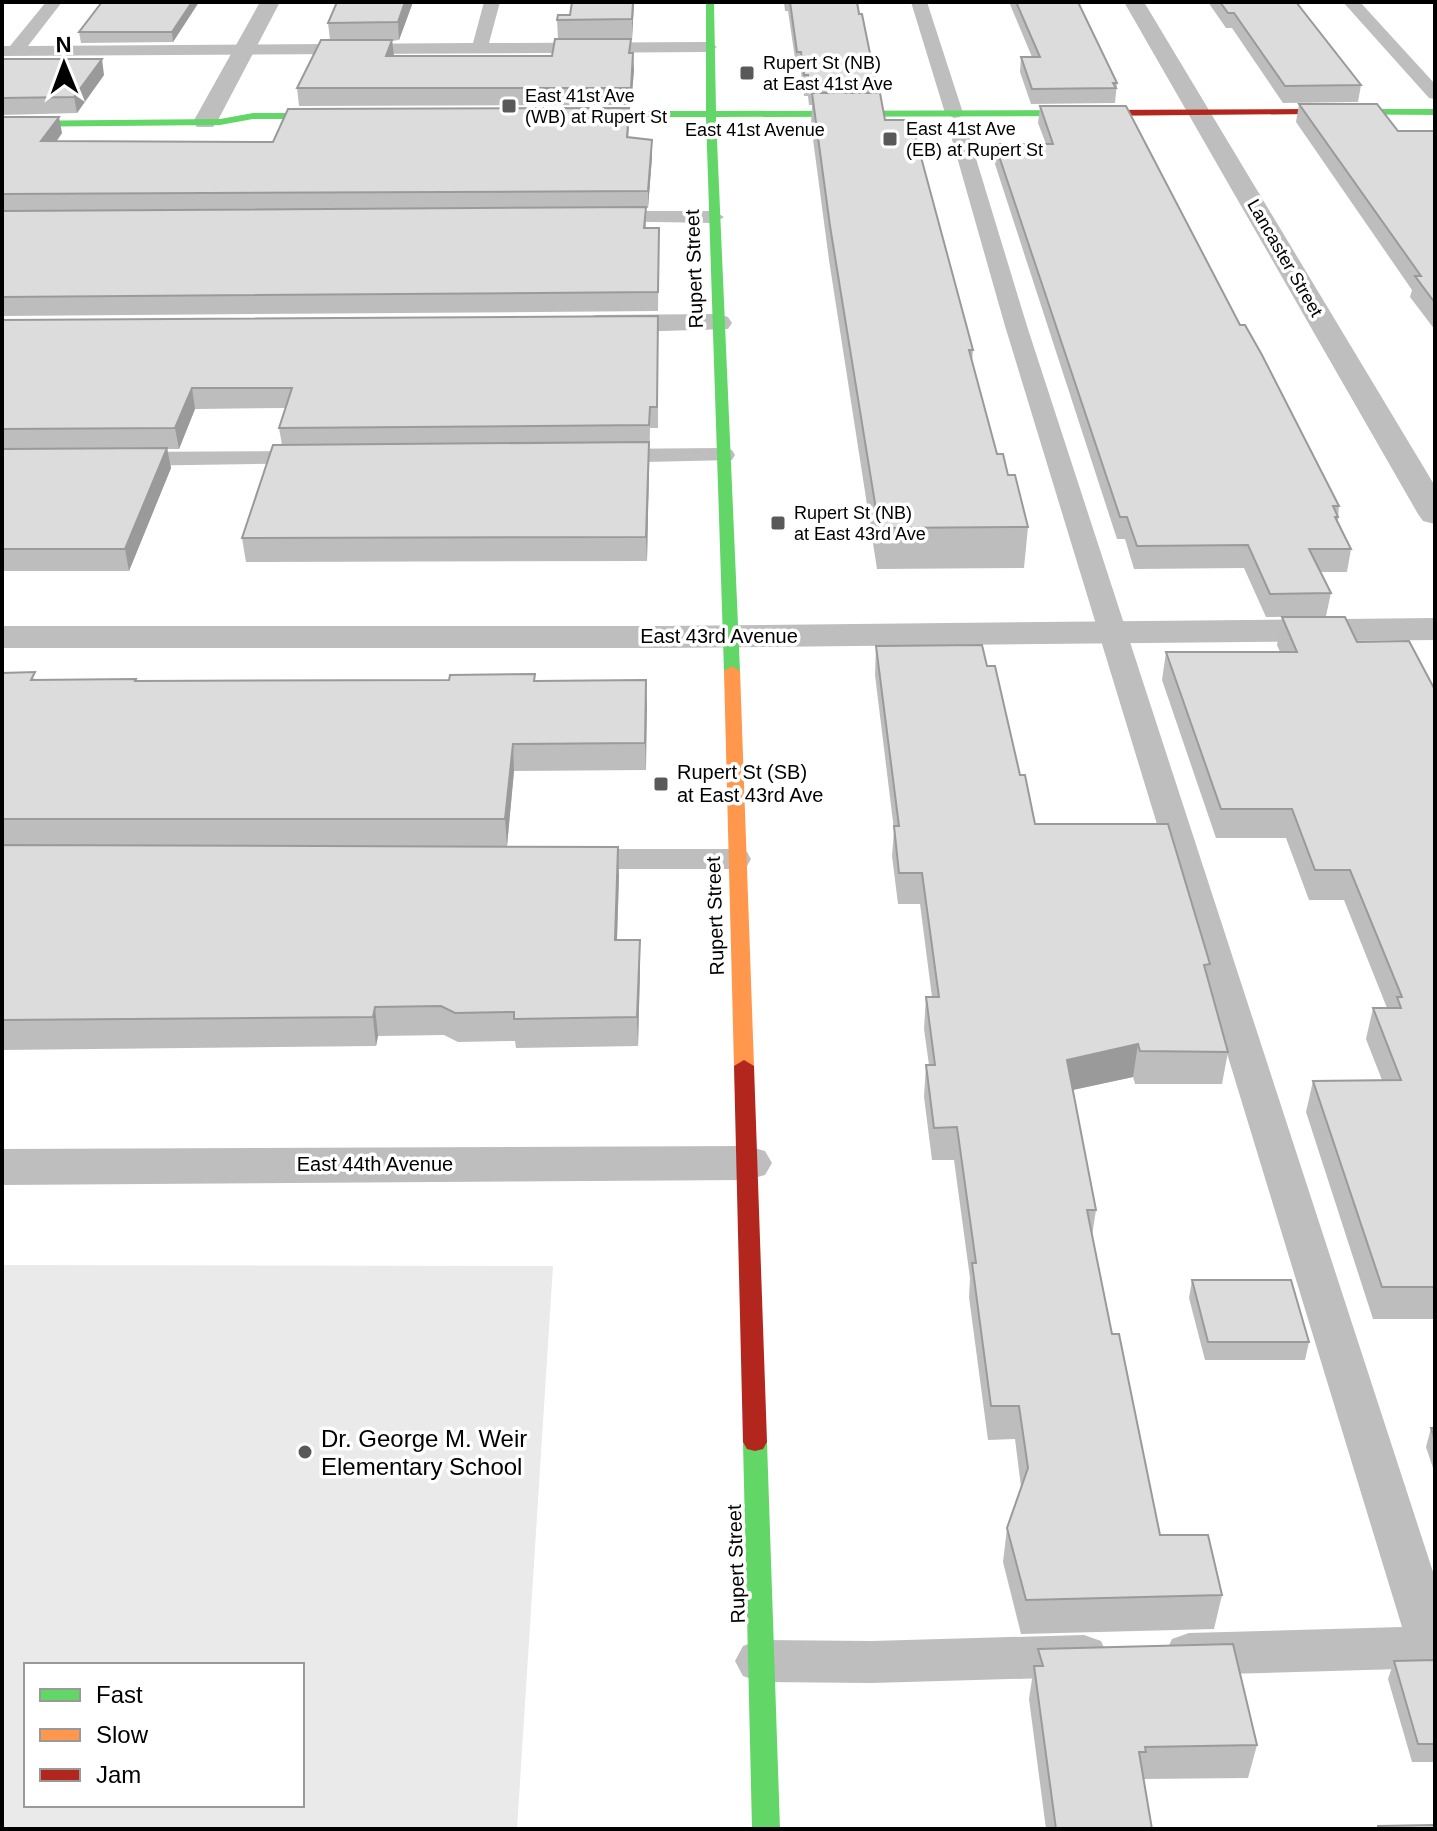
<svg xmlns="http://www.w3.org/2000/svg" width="1437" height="1831" font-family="Arial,sans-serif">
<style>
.green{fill:#eaeaea;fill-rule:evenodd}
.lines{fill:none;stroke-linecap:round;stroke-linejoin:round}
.lane{fill:#bebebe;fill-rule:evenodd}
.street{fill:#bebebe;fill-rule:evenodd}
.fast{fill:#63d668;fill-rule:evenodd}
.slow{fill:#ff974d;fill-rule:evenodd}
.jam{fill:#b3261e;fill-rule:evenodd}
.wall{fill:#bdbdbd}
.shaded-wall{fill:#9a9a9a}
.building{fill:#dcdcdc;stroke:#9a9a9a;stroke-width:2}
.poi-dot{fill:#595959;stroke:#fff;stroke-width:3}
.labels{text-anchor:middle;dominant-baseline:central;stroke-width:7;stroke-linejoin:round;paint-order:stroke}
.far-poi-label{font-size:18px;fill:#000;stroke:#fff;text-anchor:start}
.far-street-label{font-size:18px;fill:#000;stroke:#fff}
.street-label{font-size:20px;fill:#000;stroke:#fff}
.poi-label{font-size:20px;fill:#000;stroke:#fff;text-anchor:start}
.near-poi-label{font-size:24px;fill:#000;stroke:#fff;text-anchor:start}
</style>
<rect width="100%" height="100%" fill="#fff"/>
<path class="green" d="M 2,1265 L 553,1266 L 517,1829 L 2,1829 ZM 26,1665 L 302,1665 L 302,1805 L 26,1805 Z"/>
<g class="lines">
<path class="lane" d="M 46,2 L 62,2 L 28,46 L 473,43 L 484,2 L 500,2 L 489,43 L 709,42 L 717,47 L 709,52 L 2,56 L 2,46 L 10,46 Z
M 911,2 L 927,2 L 963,113 L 960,117 L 954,118 L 945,113 Z
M 1343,2 L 1360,2 L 1435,84 L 1435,99 L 1429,98 Z
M 958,124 L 967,129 L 1027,326 L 1435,1578 L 1435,1668 L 1189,1675 L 1172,1669 L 1165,1654 L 1172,1639 L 1189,1633 L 1402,1627 L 1005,326 L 949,129 Z
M 602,211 L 714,211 L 724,217 L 714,223 L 595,221 L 592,217 L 595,213 Z
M 723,448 L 732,450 L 735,455 L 732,460 L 603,463 L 594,461 L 591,456 L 594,451 L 603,449 Z
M 314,451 L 323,453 L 326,458 L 323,463 L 123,466 L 114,464 L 111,459 L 114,454 L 123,452 Z
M 571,849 L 735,849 L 747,852 L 751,859 L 747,866 L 735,869 L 571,869 L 559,866 L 555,859 L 559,852 Z
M 1084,1635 L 1101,1641 L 1108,1656 L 1101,1671 L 1084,1677 L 872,1683 L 760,1682 L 743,1676 L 735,1661 L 743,1646 L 760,1640 L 872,1641 Z"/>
<path class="street" d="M 260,2 L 280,2 L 217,122 L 213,127 L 197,127 L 193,122 Z
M 1124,2 L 1144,2 L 1435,486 L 1435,524 L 1423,521 L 1418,514 Z
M 718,314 L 728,317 L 732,323 L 728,329 L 596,333 L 586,330 L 582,324 L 586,318 L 596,315 Z
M 1435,618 L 1435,640 L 663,648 L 2,648 L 2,626 L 663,626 Z
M 747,1146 L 765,1151 L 772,1163 L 765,1175 L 747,1180 L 2,1185 L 2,1149 Z"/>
<path class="fast" d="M 706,2 L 714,2 L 716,111 L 1091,110 L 1096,113 L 1091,116 L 716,117 L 740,671 L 732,676 L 724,671 L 706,117 L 569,117 L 564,114 L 569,111 L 706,111 Z
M 1310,109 L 1435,109 L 1435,115 L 1307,114 L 1307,110 Z
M 253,113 L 345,113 L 350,116 L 345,119 L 253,119 L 220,125 L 2,127 L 2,121 L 220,119 Z
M 755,1433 L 763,1435 L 767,1442 L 780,1829 L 752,1829 L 743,1442 L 747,1435 Z"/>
<path class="slow" d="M 732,666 L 740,671 L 754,1066 L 744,1072 L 734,1066 L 724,671 Z"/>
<path class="jam" d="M 1310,109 L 1313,110 L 1313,114 L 1091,116 L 1086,113 L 1091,110 Z
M 744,1060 L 754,1066 L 767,1442 L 763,1449 L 755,1451 L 747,1449 L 743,1442 L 734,1066 Z"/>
</g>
<path class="wall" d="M 199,2 L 173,42 L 81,43 L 79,32 Z
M 337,2 L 413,2 L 399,40 L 392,41 L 394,56 L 552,56 L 558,39 L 557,20 L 570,15 L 634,2 L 632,39 L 631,39 L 631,53 L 634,70 L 631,105 L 299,106 L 297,88 L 330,40 L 328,23 Z
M 784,2 L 857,2 L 876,83 L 875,93 L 973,350 L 972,362 L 997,454 L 1008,475 L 1028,527 L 1024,568 L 877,569 L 829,260 L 811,124 L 812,105 L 809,105 L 808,96 L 804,96 L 801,72 L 797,72 L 788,11 L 785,11 Z
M 1009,2 L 1078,2 L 1117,83 L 1115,103 L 1031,104 L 1020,72 L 1021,57 L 1032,57 Z
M 1208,2 L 1296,2 L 1361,85 L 1358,102 L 1283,103 L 1232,28 L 1226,28 Z
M 2,59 L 104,75 L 77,113 L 2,115 Z
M 1299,104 L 1398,131 L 1435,131 L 1435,330 L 1410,297 L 1412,290 L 1296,122 Z
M 1040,106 L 1240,325 L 1339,506 L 1338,521 L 1351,549 L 1347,572 L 1320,572 L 1331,593 L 1326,616 L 1266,617 L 1244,568 L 1134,569 L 1125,539 L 1117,539 L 994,161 L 995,144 L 1046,144 L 1038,123 Z
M 629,108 L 628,138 L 652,157 L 648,208 L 646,208 L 646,228 L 659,228 L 658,311 L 2,316 L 2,117 L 62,133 L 57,141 L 273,142 Z
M 658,316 L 658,428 L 650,428 L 647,561 L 246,562 L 242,538 L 282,445 L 279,428 L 286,408 L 195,409 L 179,449 L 167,449 L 171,468 L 129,571 L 2,571 L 2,320 Z
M 1282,617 L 1357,642 L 1435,690 L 1435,1319 L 1373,1319 L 1306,1112 L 1313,1081 L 1382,1080 L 1366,1039 L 1373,1008 L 1387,1008 L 1344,900 L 1309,900 L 1286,838 L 1216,838 L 1162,680 L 1166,652 L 1280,652 L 1277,645 Z
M 876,646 L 987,666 L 1035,824 L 1210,964 L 1208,979 L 1228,1052 L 1222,1084 L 1135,1084 L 1133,1077 L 1073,1090 L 1096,1210 L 1092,1236 L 1112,1334 L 1160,1535 L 1222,1595 L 1214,1629 L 1021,1634 L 1003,1562 L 1007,1528 L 1021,1487 L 1015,1439 L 988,1440 L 969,1297 L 970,1278 L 954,1160 L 932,1160 L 924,1097 L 926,1065 L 929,1065 L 924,1029 L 926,997 L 932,997 L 920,904 L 898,904 L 892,856 L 894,830 L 875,675 Z
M 2,673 L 36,679 L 136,679 L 137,681 L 646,680 L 646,770 L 514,771 L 507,846 L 619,875 L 617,940 L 640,969 L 638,1046 L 516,1048 L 515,1041 L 458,1042 L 444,1035 L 378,1036 L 376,1046 L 2,1050 Z
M 1192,1280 L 1309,1342 L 1305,1360 L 1205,1360 L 1189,1298 Z
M 1431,1428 L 1435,1428 L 1435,1474 L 1426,1447 Z
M 1038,1649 L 1257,1745 L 1248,1778 L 1143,1779 L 1152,1829 L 1046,1829 L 1029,1699 L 1034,1666 L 1036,1666 Z
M 1435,1660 L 1435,1762 L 1412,1762 L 1388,1679 L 1394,1661 Z"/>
<path class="shaded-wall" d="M 192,2 L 199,2 L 173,42 L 172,32 Z
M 405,2 L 413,2 L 399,40 L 398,22 Z
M 633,2 L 634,2 L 632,39 L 632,19 Z
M 392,40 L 394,57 L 386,56 Z
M 633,53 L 634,70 L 631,105 L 631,88 Z
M 102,59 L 104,75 L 77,113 L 74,97 Z
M 629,108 L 629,124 L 627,154 L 627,137 Z
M 59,117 L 62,133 L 44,158 L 41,141 Z
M 652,140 L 652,157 L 648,208 L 648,191 Z
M 192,388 L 195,409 L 179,449 L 175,428 Z
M 649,442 L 649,464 L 647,561 L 646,537 Z
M 167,448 L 171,468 L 129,571 L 125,549 Z
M 646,680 L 647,706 L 646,770 L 645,743 Z
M 513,744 L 514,771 L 507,846 L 505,819 Z
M 618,847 L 619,875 L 616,969 L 615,940 Z
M 640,940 L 640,969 L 638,1046 L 637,1017 Z
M 375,1007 L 378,1036 L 376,1046 L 373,1017 Z
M 1138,1044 L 1133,1077 L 1063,1092 L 1067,1060 Z"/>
<path class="building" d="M 102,2 L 192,2 L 172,32 L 79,32 Z
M 337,2 L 405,2 L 398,22 L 328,23 Z
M 572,2 L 633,2 L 632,19 L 557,20 L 558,15 L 570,15 Z
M 790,2 L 857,2 L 859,14 L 862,14 L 876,83 L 809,83 L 808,75 L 804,75 L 801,52 L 797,52 Z
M 1016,2 L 1078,2 L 1117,83 L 1113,83 L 1116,88 L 1032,89 L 1021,57 L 1040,57 Z
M 1220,2 L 1296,2 L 1361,85 L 1285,86 L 1234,13 L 1228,13 Z
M 555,39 L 631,39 L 629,53 L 633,53 L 631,88 L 297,88 L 321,40 L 392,40 L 386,56 L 552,56 Z
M 2,59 L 102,59 L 74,97 L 2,98 Z
M 812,93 L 880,93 L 885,120 L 911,120 L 973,350 L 969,350 L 997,454 L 1003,454 L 1008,475 L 1015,475 L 1028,527 L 879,528 L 830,226 Z
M 1299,104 L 1377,104 L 1398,131 L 1435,131 L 1435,303 L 1415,276 L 1421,276 Z
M 1040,106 L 1126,106 L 1240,325 L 1245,325 L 1262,355 L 1339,506 L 1333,506 L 1338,517 L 1335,517 L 1351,549 L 1309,549 L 1331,593 L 1270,594 L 1248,545 L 1137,546 L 1127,517 L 1120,517 L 995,144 L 1053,144 Z
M 629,108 L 627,137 L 652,140 L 648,191 L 2,194 L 2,117 L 59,117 L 41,141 L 273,142 L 288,109 Z
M 646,207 L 644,228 L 659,228 L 658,292 L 2,297 L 2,211 Z
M 658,316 L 657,407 L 650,407 L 649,425 L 279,428 L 292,388 L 192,388 L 175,428 L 2,429 L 2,320 Z
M 649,442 L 646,537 L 242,538 L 273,445 Z
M 167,448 L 125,549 L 2,549 L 2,449 Z
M 1282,617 L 1345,617 L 1357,642 L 1409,641 L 1435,690 L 1435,1287 L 1382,1287 L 1313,1081 L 1401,1080 L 1373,1008 L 1401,1008 L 1397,997 L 1402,997 L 1350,870 L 1315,870 L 1292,809 L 1221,809 L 1166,652 L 1297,652 Z
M 982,645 L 987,666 L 995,666 L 1020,775 L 1025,775 L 1035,824 L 1168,824 L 1210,964 L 1204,965 L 1228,1052 L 1140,1051 L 1138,1044 L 1067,1060 L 1096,1210 L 1087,1210 L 1112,1334 L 1119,1334 L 1160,1535 L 1208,1535 L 1222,1595 L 1026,1600 L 1007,1528 L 1028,1468 L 1019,1406 L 991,1406 L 972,1263 L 976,1263 L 957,1127 L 934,1128 L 926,1065 L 935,1065 L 926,997 L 939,997 L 922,873 L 899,873 L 894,826 L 899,826 L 876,646 Z
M 35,672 L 31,680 L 136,679 L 135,681 L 449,680 L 450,675 L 535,674 L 534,681 L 646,680 L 645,743 L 513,744 L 505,819 L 2,819 L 2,673 Z
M 2,845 L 618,847 L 615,940 L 640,940 L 637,1017 L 514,1019 L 514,1012 L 455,1013 L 441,1006 L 375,1007 L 373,1017 L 2,1020 Z
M 1192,1280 L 1291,1280 L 1309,1342 L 1208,1342 Z
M 1431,1428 L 1435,1428 L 1435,1440 Z
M 1233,1644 L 1257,1745 L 1145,1747 L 1146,1752 L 1139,1752 L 1152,1829 L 1056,1829 L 1034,1666 L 1043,1666 L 1038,1649 Z
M 1435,1660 L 1435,1744 L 1418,1744 L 1394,1661 Z
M 1435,1825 L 1435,1829 L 1378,1829 L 1378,1826 Z"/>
<g class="poi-dot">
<rect x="739" y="65" width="16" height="16" rx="4"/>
<rect x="501" y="98" width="16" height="16" rx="4"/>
<rect x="882" y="131" width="16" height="16" rx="4"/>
<rect x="770" y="515" width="16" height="16" rx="4"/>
<rect x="653" y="776" width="16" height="16" rx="4"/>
<circle cx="305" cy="1452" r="8"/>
</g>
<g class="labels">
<g class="far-poi-label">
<text x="763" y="63">Rupert St (NB)<tspan x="763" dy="21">at East 41st Ave</tspan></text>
<text x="525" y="96">East 41st Ave<tspan x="525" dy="21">(WB) at Rupert St</tspan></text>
<text x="906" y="129">East 41st Ave<tspan x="906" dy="21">(EB) at Rupert St</tspan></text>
<text x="794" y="513">Rupert St (NB)<tspan x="794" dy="21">at East 43rd Ave</tspan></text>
</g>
<g class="far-street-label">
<text x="755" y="130">East 41st Avenue</text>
<text transform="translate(1285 258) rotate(60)">Lancaster Street</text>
</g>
<g class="street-label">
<text transform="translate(694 269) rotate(-92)">Rupert Street</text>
<text x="719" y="636">East 43rd Avenue</text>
<text transform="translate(715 916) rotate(-92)">Rupert Street</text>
<text x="375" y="1164">East 44th Avenue</text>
<text transform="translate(736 1564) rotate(-92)">Rupert Street</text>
</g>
<g class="poi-label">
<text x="677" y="772">Rupert St (SB)<tspan x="677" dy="23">at East 43rd Ave</tspan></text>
</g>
<g class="near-poi-label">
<text x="321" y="1438">Dr. George M. Weir<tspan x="321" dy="28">Elementary School</tspan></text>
</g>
</g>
<rect width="1437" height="1831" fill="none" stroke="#000000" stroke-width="8"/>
<rect x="24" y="1663" width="280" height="144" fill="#ffffff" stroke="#999999" stroke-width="2"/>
<rect x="40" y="1689" width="40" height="12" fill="#63d668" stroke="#999999" stroke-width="2"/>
<text x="96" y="1703" font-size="24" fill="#000000">Fast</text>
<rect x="40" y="1729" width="40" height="12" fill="#ff974d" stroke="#999999" stroke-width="2"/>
<text x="96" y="1743" font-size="24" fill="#000000">Slow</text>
<rect x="40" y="1769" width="40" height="12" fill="#b3261e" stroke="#999999" stroke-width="2"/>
<text x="96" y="1783" font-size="24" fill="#000000">Jam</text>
<g transform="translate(64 64) rotate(359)" stroke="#ffffff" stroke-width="6" paint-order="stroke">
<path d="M0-6L14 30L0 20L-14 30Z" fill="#000000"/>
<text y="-12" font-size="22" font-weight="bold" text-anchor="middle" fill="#000000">N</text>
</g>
</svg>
